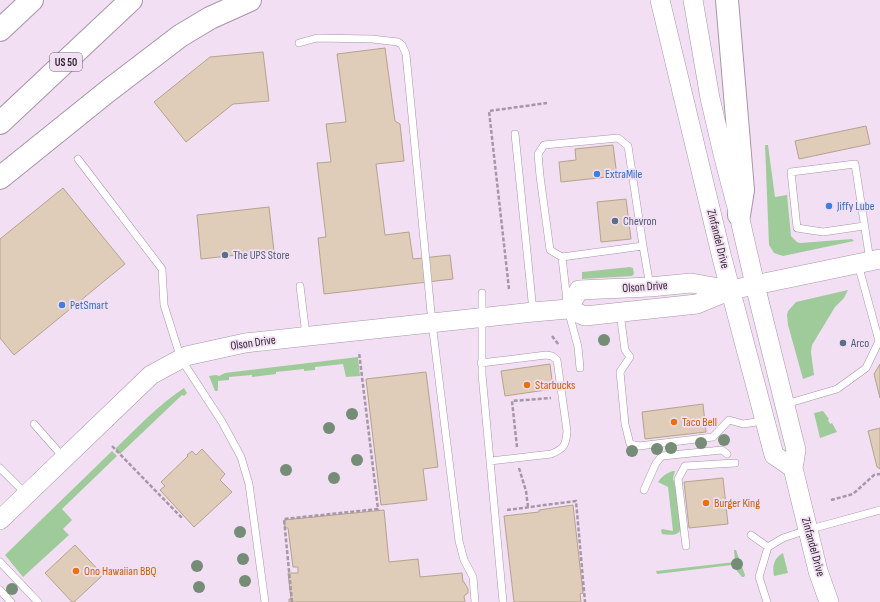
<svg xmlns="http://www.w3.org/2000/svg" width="880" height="602" font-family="'Sofia Sans Condensed',sans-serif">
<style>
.green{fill:#9fcb9b}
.building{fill:#e0cdb9;stroke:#b5a28f}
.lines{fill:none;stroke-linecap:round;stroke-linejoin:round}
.lane-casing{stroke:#a795a8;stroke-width:8}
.secondary-casing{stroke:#a795a8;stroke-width:20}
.highway-casing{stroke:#a795a8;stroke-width:24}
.path{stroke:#a597a6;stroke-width:2.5;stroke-dasharray:4 2;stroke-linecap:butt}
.lane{stroke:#fff;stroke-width:7}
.secondary{stroke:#fff;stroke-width:19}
.highway{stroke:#fff;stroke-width:22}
.tree{fill:#758c76}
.shop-dot{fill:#3f7fe0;stroke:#f3dff4;stroke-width:1.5}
.service-dot{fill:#5c6f8a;stroke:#f3dff4;stroke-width:1.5}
.food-dot{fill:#e8710a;stroke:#f3dff4;stroke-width:1.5}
.labels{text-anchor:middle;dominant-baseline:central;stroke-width:3.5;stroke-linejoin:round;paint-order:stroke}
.shield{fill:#f3dff4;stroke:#6a606b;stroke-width:1}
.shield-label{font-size:11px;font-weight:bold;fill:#302930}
.shop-label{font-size:12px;fill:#366cbe;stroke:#f3dff4;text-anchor:start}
.service-label{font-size:12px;fill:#4e5e75;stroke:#f3dff4;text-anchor:start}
.street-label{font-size:12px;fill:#302930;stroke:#f3dff4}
.food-label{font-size:12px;fill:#c56008;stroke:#f3dff4;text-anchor:start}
</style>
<rect width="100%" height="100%" fill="#f3dff4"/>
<path class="green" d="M 765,145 L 768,145 L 775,197 L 787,195 L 791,236 L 797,242 L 800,243 L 852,239 L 854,241 L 783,256 L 774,253 L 769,245 Z
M 630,267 L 633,268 L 634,274 L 632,276 L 582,279 L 582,272 Z
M 848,290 L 844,298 L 835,307 L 812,345 L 811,352 L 814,375 L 803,379 L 788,325 L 787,315 L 788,311 L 796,302 Z
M 358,357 L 360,376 L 346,377 L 343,364 L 315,367 L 315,370 L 304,371 L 304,369 L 276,372 L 276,374 L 252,377 L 252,375 L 229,377 L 229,380 L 218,381 L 218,390 L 217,391 L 215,391 L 209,376 L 216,375 L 219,376 L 225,373 Z
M 184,388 L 187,393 L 184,396 L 182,395 L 120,454 L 115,449 C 137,428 158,405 184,388 Z
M 823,411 L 829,419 L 828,420 L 830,424 L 832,423 L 837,432 L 820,438 L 814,413 Z
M 112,451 L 117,456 L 62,509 L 72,520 L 63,529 L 69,535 L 23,577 L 5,555 Z
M 673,471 L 675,471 L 673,478 C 675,487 685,523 680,531 C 677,536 667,535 662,534 L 661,531 L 662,529 L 673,531 L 668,487 L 658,482 C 662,476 667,473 673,471 Z
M 734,550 L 736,550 L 745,575 L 744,577 L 742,577 L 732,565 L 657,574 L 656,571 L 735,562 Z
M 783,553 L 788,573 L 774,576 C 772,566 774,558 783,553 Z"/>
<path class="building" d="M 385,48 L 395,121 L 400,124 L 404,161 L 376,164 L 385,235 L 409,232 L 413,259 L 450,255 L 453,279 L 324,294 L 318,238 L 326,237 L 317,163 L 331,162 L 326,124 L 346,122 L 337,54 Z
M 263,52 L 269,101 L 233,104 L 186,142 L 154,102 L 210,57 Z
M 866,126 L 870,144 L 799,159 L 795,141 Z
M 613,145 L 617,176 L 561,182 L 559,162 L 576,160 L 575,149 Z
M 63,188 L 125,264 L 14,355 L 0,338 L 0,239 Z
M 626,199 L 631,239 L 601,242 L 597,202 Z
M 269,207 L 274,251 L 201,259 L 197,215 Z
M 550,364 L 553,389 L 505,396 L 501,371 Z
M 880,364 L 880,398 L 874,374 Z
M 426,372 L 438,467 L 423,469 L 427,500 L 381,505 L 366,379 Z
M 703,404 L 706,432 L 645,439 L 642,412 Z
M 880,428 L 880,469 L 877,467 L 868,431 Z
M 202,449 L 225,474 L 220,480 L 232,492 L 194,527 L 160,490 L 165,486 L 161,482 L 188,456 L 187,455 L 192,451 L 196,455 Z
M 723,478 L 728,524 L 689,528 L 684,482 Z
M 573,505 L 583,593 L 580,594 L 581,602 L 514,602 L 504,516 L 539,512 L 539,510 Z
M 384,510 L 389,562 L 418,559 L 420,577 L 462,573 L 463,582 L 464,582 L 468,589 L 468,593 L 464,596 L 465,602 L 289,602 L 289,599 L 291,599 L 288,573 L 298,573 L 298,567 L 293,567 L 288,528 L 285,528 L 284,520 Z
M 75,545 L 103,575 L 74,602 L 72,602 L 45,573 Z"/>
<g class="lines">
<g class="lane-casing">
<path id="lane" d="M 299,43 L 317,38 L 372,39 L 398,42 L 402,45 L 406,54 L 432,323 L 459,541 L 464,560 L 473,577 L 475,602
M 515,134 L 533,311
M 78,159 L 162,269 L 164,305 L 181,359 L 222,422 L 241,457 L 249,484 L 265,602
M 864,226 L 823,232 L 797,228 L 791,172 L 855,164 L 870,261
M 643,246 L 628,146 L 618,138 L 544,145 L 538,154 L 540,176 L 550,250 L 562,257 L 643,246 L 650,286
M 562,257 L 567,301
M 300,286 L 306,335
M 482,293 L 482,374 L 503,602
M 569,313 L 578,347 L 580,368
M 620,313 L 625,350 L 630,357 L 620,372 L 625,424 L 630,444 L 639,446 L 713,437 L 729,420 L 743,424 L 763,421
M 481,363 L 546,355 L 552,356 L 557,360 L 567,431 C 566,445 564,449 551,454 L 490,461
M 786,404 L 837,389 L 866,368 L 879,341 L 858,264
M 34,424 L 64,458
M 0,468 L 26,494
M 644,490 L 656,463 L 662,456 L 722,450 L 727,454
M 751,535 L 768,547
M 686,546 L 678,479 L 685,466 L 735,463
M 0,562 L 38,602
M 0,590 L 11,602
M 767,602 L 759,577 L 768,547 L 783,538 L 807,530 L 880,510"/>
</g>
<g class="secondary-casing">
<path id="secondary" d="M 660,0 L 722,258 L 774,455 L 793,468
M 693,0 L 710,98 L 724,158 L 739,215 L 755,285 L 796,450 L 793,468 L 818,571 L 829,602
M 568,309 L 579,290 L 650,287 L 691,283 L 731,290
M 0,520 L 151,375 L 186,356 L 245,343 L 533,312 L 568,309 L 585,316 L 697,304 L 731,290 L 880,259"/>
</g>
<g class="highway-casing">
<path id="highway" d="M 727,0 L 743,190 L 739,215
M 0,30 L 32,0
M 0,123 L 131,0
M 0,178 L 108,91 L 180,36 L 210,18 L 250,0"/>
</g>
<path class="path" d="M 509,289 L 489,111 L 547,103
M 552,336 L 559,345
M 112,446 L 183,519
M 517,447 L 512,401 L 551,398
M 519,468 L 526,491 L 528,507
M 831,500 L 853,494 L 874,475 L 880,474
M 507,510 L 576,501 L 585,602
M 292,602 L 284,519 L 378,509 L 359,352"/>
<use href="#lane" class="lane"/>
<use href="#secondary" class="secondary"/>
<use href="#highway" class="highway"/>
</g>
<g class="tree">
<circle cx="604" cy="340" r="6"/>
<circle cx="352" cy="414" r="6"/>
<circle cx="329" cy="428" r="6"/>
<circle cx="724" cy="440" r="6"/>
<circle cx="701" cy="443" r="6"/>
<circle cx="671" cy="448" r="6"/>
<circle cx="657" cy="449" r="6"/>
<circle cx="632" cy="451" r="6"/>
<circle cx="357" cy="460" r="6"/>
<circle cx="286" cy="470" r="6"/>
<circle cx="334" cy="478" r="6"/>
<circle cx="240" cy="532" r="6"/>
<circle cx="243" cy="559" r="6"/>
<circle cx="737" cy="564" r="6"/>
<circle cx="197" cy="566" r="6"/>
<circle cx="245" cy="581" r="6"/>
<circle cx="199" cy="587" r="6"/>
<circle cx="12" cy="589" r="6"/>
</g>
<g class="shop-dot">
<circle cx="597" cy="174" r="4"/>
<circle cx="829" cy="206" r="4"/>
<circle cx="62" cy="305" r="4"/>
</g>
<g class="service-dot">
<circle cx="615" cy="221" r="4"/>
<circle cx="225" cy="255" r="4"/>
<circle cx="843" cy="343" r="4"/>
</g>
<g class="food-dot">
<circle cx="527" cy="385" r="4"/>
<circle cx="674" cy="422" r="4"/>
<circle cx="706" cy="503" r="4"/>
<circle cx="76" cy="571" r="4"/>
</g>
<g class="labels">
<rect class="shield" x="50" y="53" width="32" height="18" rx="3"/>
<g class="shield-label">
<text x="66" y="62">US 50</text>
</g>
<g class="shop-label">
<text x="605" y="174">ExtraMile</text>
<text x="837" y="206">Jiffy Lube</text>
<text x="70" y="305">PetSmart</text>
</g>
<g class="service-label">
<text x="623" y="221">Chevron</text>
<text x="233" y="255">The UPS Store</text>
<text x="851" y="343">Arco</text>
</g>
<g class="street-label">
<text transform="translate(718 239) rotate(76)">Zinfandel Drive</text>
<text transform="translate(645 287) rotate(-4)">Olson Drive</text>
<text transform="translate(253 343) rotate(-8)">Olson Drive</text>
<text transform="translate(813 547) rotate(75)">Zinfandel Drive</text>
</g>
<g class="food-label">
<text x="535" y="385">Starbucks</text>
<text x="682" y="422">Taco Bell</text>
<text x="714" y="503">Burger King</text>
<text x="84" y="571">Ono Hawaiian BBQ</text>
</g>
</g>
</svg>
